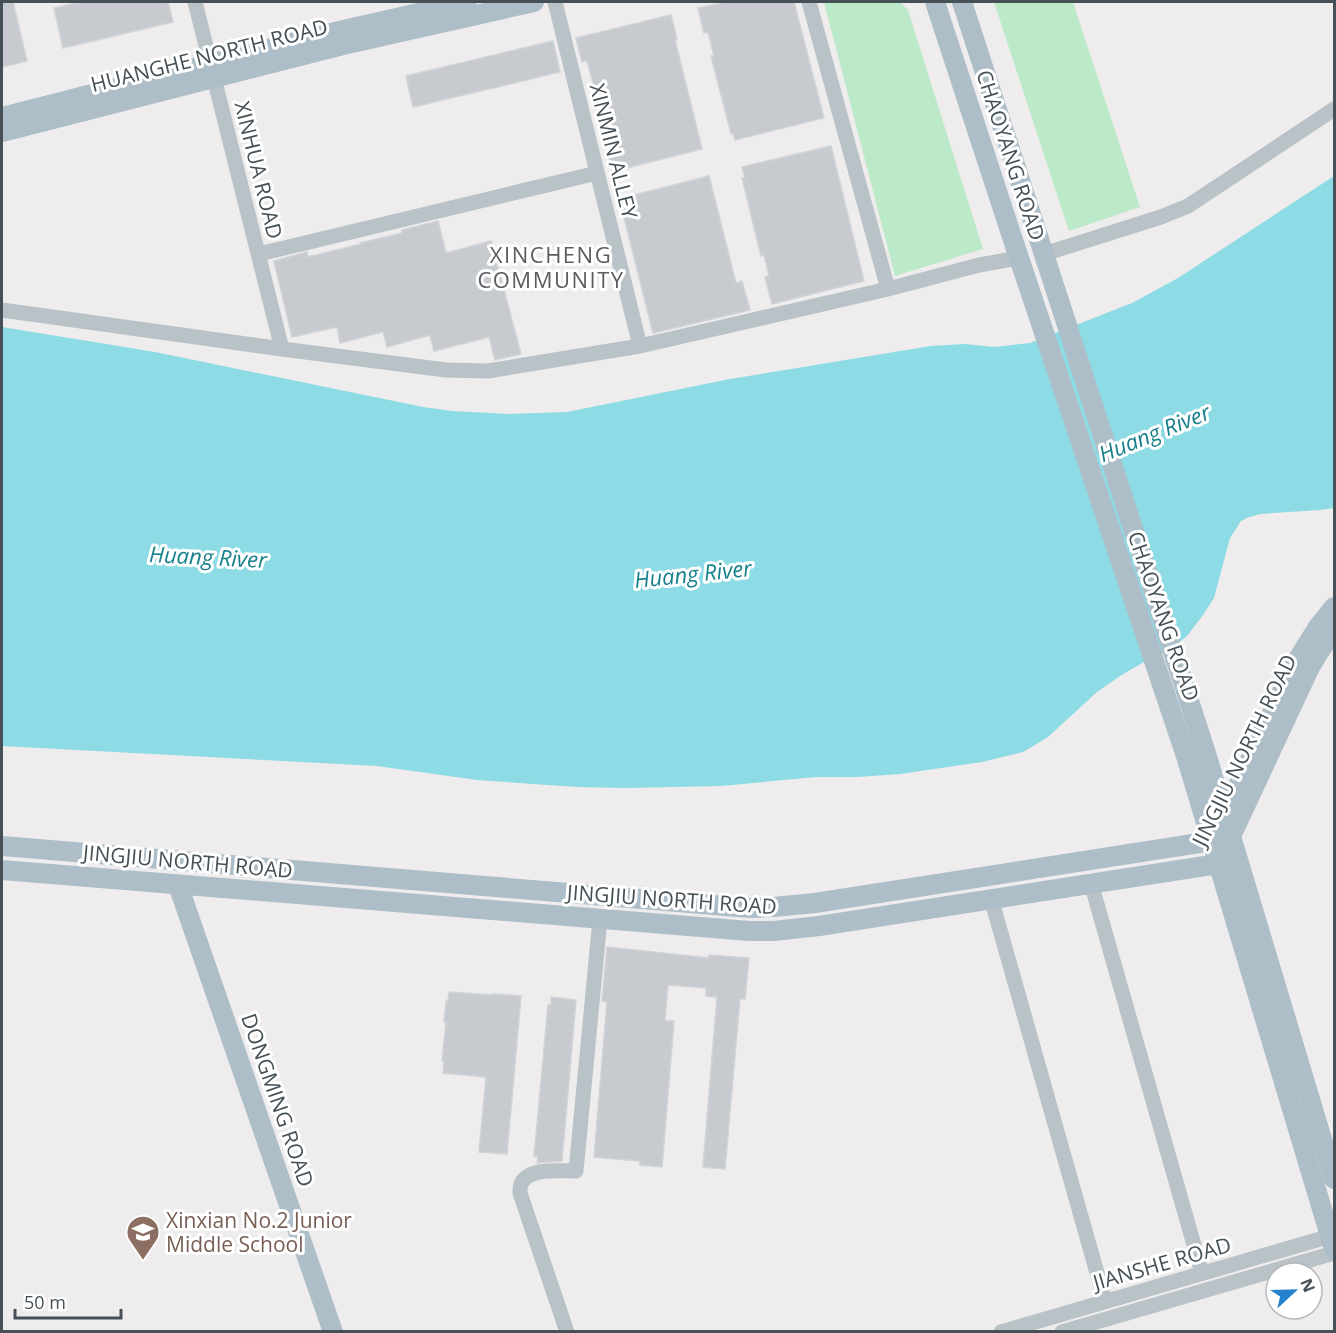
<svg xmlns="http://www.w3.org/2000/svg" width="1336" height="1333" font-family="'Open Sans',sans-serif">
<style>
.green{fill:#bceac9}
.water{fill:#8ddbe4}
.building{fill:#c7cace;stroke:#d0d3d7;stroke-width:1.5}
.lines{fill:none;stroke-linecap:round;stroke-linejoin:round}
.minor{stroke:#b8c2c7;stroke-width:15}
.major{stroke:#adbec9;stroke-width:20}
.labels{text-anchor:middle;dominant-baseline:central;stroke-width:6;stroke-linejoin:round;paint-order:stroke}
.street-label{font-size:21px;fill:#465157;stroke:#fff}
.education-label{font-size:21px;fill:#785e54;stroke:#fff;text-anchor:start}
.neighbourhood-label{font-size:22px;letter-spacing:1.5px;fill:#595d60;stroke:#fff}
.water-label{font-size:22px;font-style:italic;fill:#16808b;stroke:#fff}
</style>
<rect width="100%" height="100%" fill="#eeecec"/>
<path class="green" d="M 824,2 L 900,2 L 908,10 L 983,249 L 895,276 Z
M 994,2 L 1073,2 L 1140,207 L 1069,231 Z"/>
<path class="water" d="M 1334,176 L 1334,508 L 1320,510 L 1260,514 L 1247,518 L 1241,521 L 1230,538 L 1214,598 L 1203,615 L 1187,636 L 1172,648 L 1142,663 L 1120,676 L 1097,692 L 1048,737 L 1023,752 L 982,762 L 900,774 L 858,777 L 816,777 L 721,786 L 625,788 L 577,787 L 477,780 L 377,766 L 2,746 L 2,327 L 155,352 L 423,407 L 452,411 L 509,414 L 567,412 L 730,379 L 931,346 L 964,344 L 995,347 L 1030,343 L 1132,303 L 1178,278 Z"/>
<path class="building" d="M 2,2 L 13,2 L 27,61 L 2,67 Z
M 80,2 L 168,2 L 173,22 L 63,48 L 54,8 Z
M 727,2 L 794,2 L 824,118 L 735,140 L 733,133 L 731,134 L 711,56 L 714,56 L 708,32 L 704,33 L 698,8 Z
M 671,15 L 677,39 L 675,40 L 702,149 L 615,171 L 614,164 L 611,165 L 602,131 L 591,87 L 594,86 L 587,61 L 582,62 L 576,38 Z
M 553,41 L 560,72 L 413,107 L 406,76 Z
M 831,146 L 864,281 L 772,304 L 765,277 L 769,276 L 764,255 L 761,256 L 742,178 L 745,178 L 742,167 Z
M 709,176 L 736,283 L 742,281 L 750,310 L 653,333 L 622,209 L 625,209 L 622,198 Z
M 438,221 L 446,253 L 491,241 L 521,354 L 495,360 L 489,337 L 434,351 L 430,335 L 387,347 L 383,332 L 340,343 L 337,327 L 292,337 L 274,261 L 307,252 L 308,257 L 361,244 L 360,243 L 402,233 L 402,230 Z
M 607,947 L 709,958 L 709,955 L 749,958 L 745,999 L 740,999 L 725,1169 L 703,1167 L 717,997 L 706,996 L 706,988 L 668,985 L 665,1021 L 674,1021 L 662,1167 L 640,1165 L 640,1161 L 594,1157 L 607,1002 L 602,1001 Z
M 449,992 L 493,995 L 493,994 L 521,996 L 507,1154 L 479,1152 L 486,1077 L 443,1073 L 444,1061 L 442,1061 L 446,1022 L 444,1022 L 446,1001 L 448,1001 Z
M 551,997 L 576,1000 L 562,1161 L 537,1163 L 538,1157 L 534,1156 L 538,1114 L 548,1005 L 551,1005 Z"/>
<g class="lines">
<path class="minor" d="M 195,2 L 282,349
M 555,2 L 640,346
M 809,2 L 888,289
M 259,254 L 597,173
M 1044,254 L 1161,217 L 1188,206 L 1334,109
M 2,310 L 282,349 L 446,370 L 488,371 L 640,346 L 888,289 L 979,265 L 1019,258
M 1091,883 L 1202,1273
M 991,898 L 1105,1301
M 567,1332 L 520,1193 C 520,1192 520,1185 521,1184 C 528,1167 561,1171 576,1171 L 600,919
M 1001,1332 L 1334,1235
M 1062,1332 L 1334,1253"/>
<path class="major" d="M 935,2 L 1014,243 L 1186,756 L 1334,1249
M 962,2 L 1205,750 L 1334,1179
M 2,117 L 339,31 L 467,2
M 2,132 L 343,45 L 534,2
M 2,846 L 750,908 L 773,907 L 815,903 L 1212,841 L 1296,662 L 1318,627 L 1334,607
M 2,870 L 749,931 L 774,931 L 819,926 L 1218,864 L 1309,669 L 1319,652 L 1334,630
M 178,885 L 333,1332"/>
</g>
<defs>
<g id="school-pin" transform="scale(1.725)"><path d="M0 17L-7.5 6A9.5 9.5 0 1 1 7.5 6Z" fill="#8d6e63" stroke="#fff"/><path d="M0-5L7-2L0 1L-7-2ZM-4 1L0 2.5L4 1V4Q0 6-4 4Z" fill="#fff"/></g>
</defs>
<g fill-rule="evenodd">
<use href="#school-pin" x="143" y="1232"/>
</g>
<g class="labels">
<g class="street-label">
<text transform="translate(209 55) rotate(-14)">HUANGHE NORTH ROAD</text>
<text transform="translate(614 151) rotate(76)">XINMIN ALLEY</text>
<text transform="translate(1011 155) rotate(72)">CHAOYANG ROAD</text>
<text transform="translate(259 170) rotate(76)">XINHUA ROAD</text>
<text transform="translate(1164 616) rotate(71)">CHAOYANG ROAD</text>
<text transform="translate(1244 750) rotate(-64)">JINGJIU NORTH ROAD</text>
<text transform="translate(188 861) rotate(5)">JINGJIU NORTH ROAD</text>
<text transform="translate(672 899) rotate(4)">JINGJIU NORTH ROAD</text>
<text transform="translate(278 1100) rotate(71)">DONGMING ROAD</text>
<text transform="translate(1162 1263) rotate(-16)">JIANSHE ROAD</text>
</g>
<g class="education-label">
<text x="166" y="1220">Xinxian No.2 Junior<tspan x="166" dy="24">Middle School</tspan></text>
</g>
<g class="neighbourhood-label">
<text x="551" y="254">XINCHENG<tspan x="551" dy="25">COMMUNITY</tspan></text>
</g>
<g class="water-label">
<text transform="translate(1154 432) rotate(-22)">Huang River</text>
<text transform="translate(208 556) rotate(3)">Huang River</text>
<text transform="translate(693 573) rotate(-6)">Huang River</text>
</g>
</g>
<rect width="1336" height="1333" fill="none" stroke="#465157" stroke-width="6"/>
<g transform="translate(1294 1291) rotate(68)"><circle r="28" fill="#ffffff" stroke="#b5b9bc" stroke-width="1.5"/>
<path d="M0-4.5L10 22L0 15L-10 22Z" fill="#2782ce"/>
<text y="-9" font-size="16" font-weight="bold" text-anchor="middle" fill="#465157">N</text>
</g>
<path d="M15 1309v9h106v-9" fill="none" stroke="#465157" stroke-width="3"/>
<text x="24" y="1309" font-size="18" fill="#465157" stroke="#ffffff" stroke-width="4.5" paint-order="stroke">50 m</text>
</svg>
